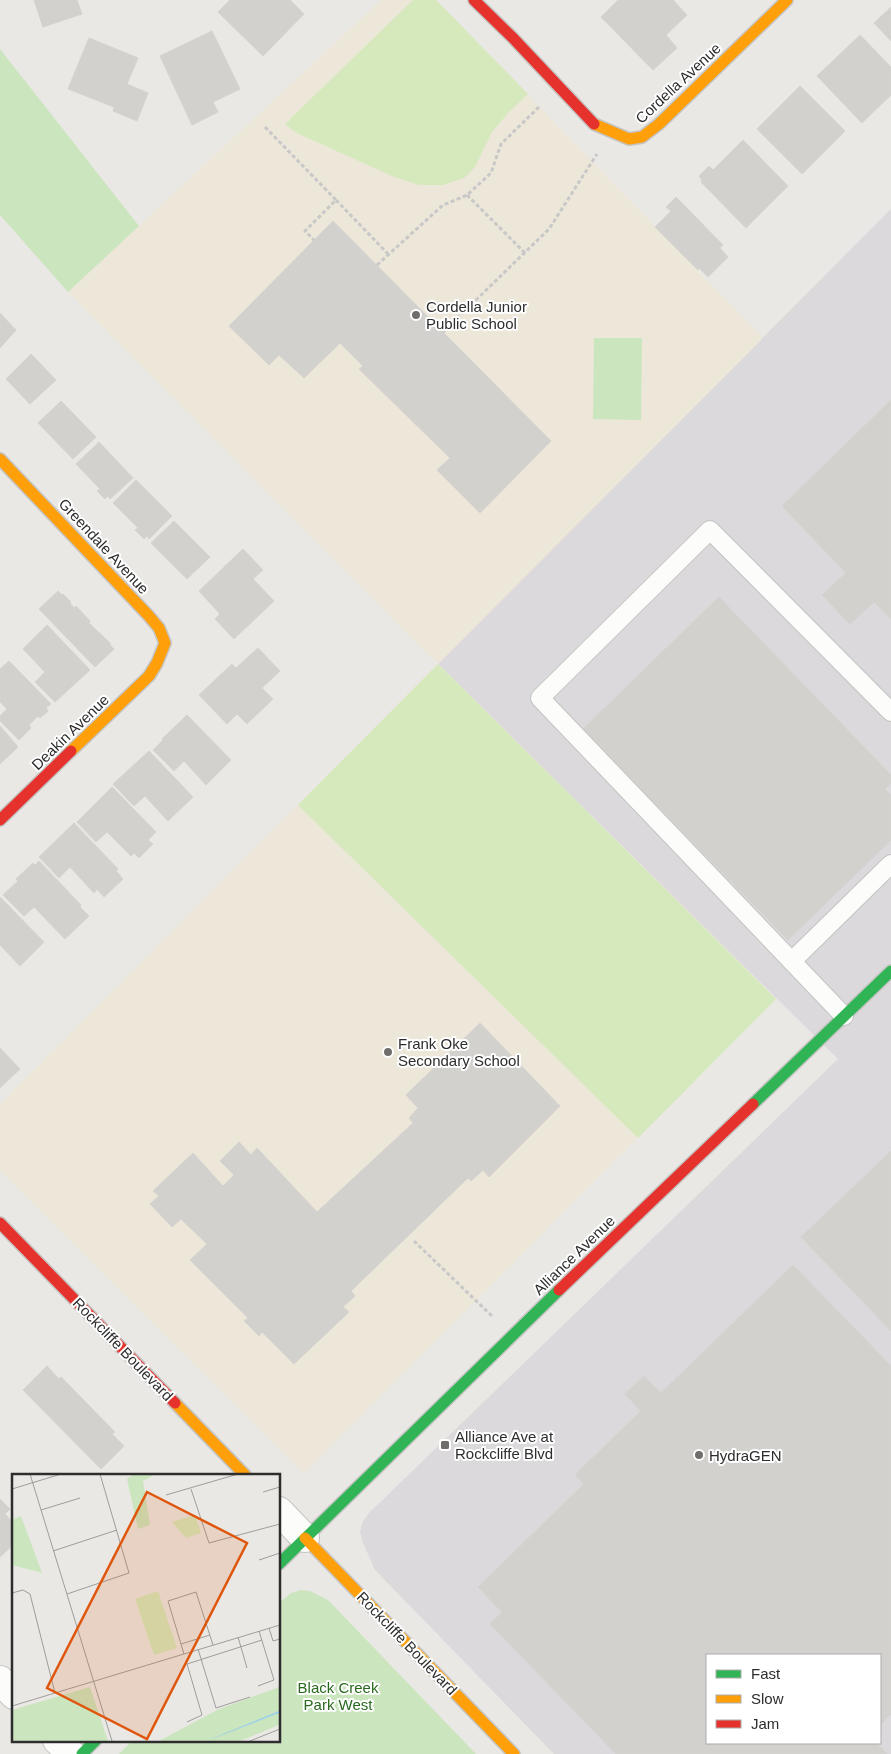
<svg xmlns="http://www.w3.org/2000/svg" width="891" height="1754" font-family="Arial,sans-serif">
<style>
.industrial{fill:#dbd9db;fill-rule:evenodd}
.education{fill:#ece7d9}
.green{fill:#cbe5be}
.pitch{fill:#d5e9bc}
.building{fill:#d3d1ce;stroke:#d5d3cf}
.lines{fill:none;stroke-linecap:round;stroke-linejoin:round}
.lane-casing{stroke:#c4c4c3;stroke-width:20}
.street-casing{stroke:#c4c4c3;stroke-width:30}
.fast-casing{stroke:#c4c4c3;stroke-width:14}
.slow-casing{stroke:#c4c4c3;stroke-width:14}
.jam-casing{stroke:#c4c4c3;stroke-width:14}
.path{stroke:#c8c8c8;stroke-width:3;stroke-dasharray:4 2.5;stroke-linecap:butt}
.lane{stroke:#fcfcfb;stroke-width:18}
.street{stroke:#fcfcfb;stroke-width:28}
.fast{stroke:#30b455;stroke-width:11}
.slow{stroke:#ff9f0a;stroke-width:11}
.jam{stroke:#e5322d;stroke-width:11}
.poi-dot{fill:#6f6e6d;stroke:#fff;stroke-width:2}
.labels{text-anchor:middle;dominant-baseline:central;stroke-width:4;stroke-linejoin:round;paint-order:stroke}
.street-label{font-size:15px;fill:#2d2d2d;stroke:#fff}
.poi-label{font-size:15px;fill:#2d2d2d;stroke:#fff;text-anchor:start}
.park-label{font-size:15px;fill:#28691d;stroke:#fff}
.inset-road{fill:none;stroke:#9e9d9b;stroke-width:1}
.view{fill:#df570e;fill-opacity:0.15;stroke:#df570e;stroke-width:2.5}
.inset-edge{fill:none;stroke:#2d2d2d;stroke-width:2.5}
</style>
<rect width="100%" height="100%" fill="#eae8e4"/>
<path class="industrial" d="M 891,209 L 891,1754 L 554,1754 L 375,1570 L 363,1543 L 360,1532 L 362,1523 L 369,1513 L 838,1059 L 438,664 ZM 707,1655 L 880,1655 L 880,1743 L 707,1743 Z"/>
<path class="education" d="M 381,0 L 436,0 L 763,338 L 438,664 L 776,999 L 304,1473 L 0,1171 L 0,1104 L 438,664 L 68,292 Z"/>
<path class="green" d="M 0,49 L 139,226 L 68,292 L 0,215 Z
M 594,338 L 642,338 L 641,420 L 593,419 Z
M 301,1590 L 310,1591 L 328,1600 L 476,1754 L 119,1754 L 133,1740 L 279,1740 L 279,1603 L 291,1593 Z"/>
<path class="pitch" d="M 413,0 L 436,0 L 528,94 L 508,113 L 492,132 L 475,167 L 464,178 L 443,185 L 419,185 L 392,176 L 297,133 L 285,124 Z
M 438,664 L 776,999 L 638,1138 L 298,805 Z"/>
<path class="building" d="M 34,0 L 77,0 L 82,14 L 43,27 Z
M 230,0 L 290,0 L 304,14 L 263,56 L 218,12 Z
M 618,0 L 673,0 L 687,15 L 666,35 L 677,48 L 653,70 L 601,17 Z
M 891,7 L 891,41 L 874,23 Z
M 212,31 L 240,89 L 213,102 L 218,112 L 192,125 L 160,56 Z
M 860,35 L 891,67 L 891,95 L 862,123 L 817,76 Z
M 89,38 L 138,58 L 127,84 L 148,93 L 137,121 L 113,111 L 114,107 L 68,89 Z
M 800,86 L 845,131 L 802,174 L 757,129 Z
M 743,140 L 788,186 L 746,228 L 701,182 L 702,180 L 699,176 L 709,166 L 713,170 Z
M 676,197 L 723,245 L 720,248 L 728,257 L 708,277 L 699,268 L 698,270 L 655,227 L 671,211 L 666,207 Z
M 333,221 L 551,441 L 480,513 L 437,470 L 450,458 L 359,369 L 363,366 L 340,343 L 304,378 L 279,355 L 269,365 L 229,326 Z
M 0,313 L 16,330 L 0,348 Z
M 31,354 L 56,380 L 30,404 L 6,379 Z
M 891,400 L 891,619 L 874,602 L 850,624 L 822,595 L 846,573 L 782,506 Z
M 61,401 L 96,437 L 73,459 L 38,423 Z
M 99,442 L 133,478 L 110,499 L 108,496 L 105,499 L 97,491 L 100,489 L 76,464 Z
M 136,480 L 172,516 L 149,539 L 147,536 L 144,539 L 135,530 L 138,528 L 113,503 Z
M 174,521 L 210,557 L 187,579 L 151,543 Z
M 243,549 L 263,570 L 253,579 L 274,601 L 234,639 L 215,619 L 220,614 L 199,591 Z
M 58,591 L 62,595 L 63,594 L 71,602 L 70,603 L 74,608 L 76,606 L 90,621 L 89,623 L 111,644 L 110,645 L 114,649 L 95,667 L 39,609 Z
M 719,597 L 891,775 L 891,783 L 885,789 L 891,795 L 891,840 L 788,940 L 583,729 Z
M 47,625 L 90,670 L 55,702 L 35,682 L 45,672 L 23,649 Z
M 258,648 L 280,671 L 262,688 L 273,699 L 247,724 L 237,714 L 227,724 L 199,695 L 232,664 L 236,668 Z
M 9,661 L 51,704 L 46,708 L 48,711 L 40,718 L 38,716 L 29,725 L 31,728 L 19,740 L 0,721 L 0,716 L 7,709 L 0,702 L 0,669 Z
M 187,715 L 231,760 L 206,785 L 184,761 L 174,771 L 153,750 L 163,740 L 162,739 Z
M 0,726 L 18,747 L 0,764 Z
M 149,751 L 193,797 L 168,821 L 145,796 L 134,806 L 113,784 Z
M 112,787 L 156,832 L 148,840 L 153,844 L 139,858 L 134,853 L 131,856 L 107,832 L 96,842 L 77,822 Z
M 74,823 L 118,869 L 116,871 L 123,879 L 104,897 L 97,889 L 94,893 L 70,867 L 59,878 L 39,857 Z
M 39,861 L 81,905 L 80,907 L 89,916 L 65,939 L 34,907 L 24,916 L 3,895 L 18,881 L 16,879 L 33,863 L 35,865 Z
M 0,897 L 44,942 L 20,966 L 0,945 Z
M 480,1023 L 560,1106 L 489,1177 L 483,1170 L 471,1181 L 468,1178 L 351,1291 L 355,1296 L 343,1307 L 349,1312 L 294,1364 L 262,1332 L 259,1336 L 244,1321 L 248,1318 L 190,1260 L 207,1244 L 181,1219 L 172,1227 L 150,1204 L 159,1196 L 153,1191 L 193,1153 L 223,1186 L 234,1175 L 220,1161 L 239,1142 L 251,1155 L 257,1148 L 317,1212 L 413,1123 L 409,1118 L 418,1108 L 406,1095 Z
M 0,1048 L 20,1069 L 0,1088 Z
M 891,1151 L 891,1331 L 801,1237 Z
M 793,1265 L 891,1366 L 891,1714 L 880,1725 L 880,1655 L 707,1655 L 707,1743 L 876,1743 L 887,1754 L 616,1754 L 490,1624 L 502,1612 L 478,1587 L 584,1484 L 575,1475 L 641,1411 L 625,1394 L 644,1376 L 661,1393 Z
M 47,1366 L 59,1379 L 61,1377 L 115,1432 L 112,1434 L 124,1446 L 101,1469 L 23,1390 Z
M 0,1499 L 10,1509 L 5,1514 L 14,1524 L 14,1544 L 0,1557 Z"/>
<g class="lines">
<g class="lane-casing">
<path id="lane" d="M 792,961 L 891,864
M 844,1016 L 540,698 L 710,530 L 891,712"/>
</g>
<g class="street-casing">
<path id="street" d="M 279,1511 L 305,1538
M 0,1680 L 14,1695
M 57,1740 L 71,1754"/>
</g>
<g class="fast-casing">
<path id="fast" d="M 753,1104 L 891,971
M 279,1564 L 559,1290
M 82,1754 L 96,1740"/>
</g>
<g class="slow-casing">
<path id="slow" d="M 594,124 L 629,139 L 642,137 L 659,124 L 787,0
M 0,459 L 148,615 L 159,628 L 165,643 L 157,663 L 149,676 L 71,751
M 175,1403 L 245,1475
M 305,1538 L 514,1754"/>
</g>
<g class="jam-casing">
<path id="jam" d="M 474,0 L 513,38 L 594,124
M 0,820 L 71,751
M 0,1223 L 175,1403
M 559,1290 L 753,1104"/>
</g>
<path class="path" d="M 265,127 L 336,200 L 305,231 L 314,240
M 467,195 L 525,253
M 336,200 L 389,255
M 377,265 L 443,205 L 467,195 L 491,173 L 501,144 L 539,107
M 443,332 L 549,229 L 597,154
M 414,1241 L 493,1317"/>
<use href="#lane" class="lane"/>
<use href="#street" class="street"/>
<use href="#fast" class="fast"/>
<use href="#slow" class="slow"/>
<use href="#jam" class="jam"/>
</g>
<g class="poi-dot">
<circle cx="416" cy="315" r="5"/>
<circle cx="388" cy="1052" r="5"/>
<rect x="440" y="1440" width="10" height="10" rx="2.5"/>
<circle cx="699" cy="1455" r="5"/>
</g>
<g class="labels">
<g class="street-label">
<text transform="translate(678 83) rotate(-43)">Cordella Avenue</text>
<text transform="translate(104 546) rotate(47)">Greendale Avenue</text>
<text transform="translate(70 732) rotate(-44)">Deakin Avenue</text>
<text transform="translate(574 1255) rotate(-44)">Alliance Avenue</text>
<text transform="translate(123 1349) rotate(46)">Rockcliffe Boulevard</text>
<text transform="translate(407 1643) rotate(46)">Rockcliffe Boulevard</text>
</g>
<g class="poi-label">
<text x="426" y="306">Cordella Junior<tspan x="426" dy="17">Public School</tspan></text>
<text x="398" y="1043">Frank Oke<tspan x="398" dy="17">Secondary School</tspan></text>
<text x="455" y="1436">Alliance Ave at<tspan x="455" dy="17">Rockcliffe Blvd</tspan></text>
<text x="709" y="1455">HydraGEN</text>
</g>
<g class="park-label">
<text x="338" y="1687">Black Creek<tspan x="338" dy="17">Park West</tspan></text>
</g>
</g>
<g transform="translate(12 1474)">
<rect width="268" height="268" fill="#eae8e4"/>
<path d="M 122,0 L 144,0 L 131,7 L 138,51 L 126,55 L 115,5 ZM 9,42 L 30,99 L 0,91 L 0,46 ZM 78,213 L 96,267 L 0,267 L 0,236 ZM 267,213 L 267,251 L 228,267 L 147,267 L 205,236 Z" fill="#cbe5be"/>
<path d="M 183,41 L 189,59 L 174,64 L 160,48 ZM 146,117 L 165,174 L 142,181 L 123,125 Z" fill="#d5e9bc"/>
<path d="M 267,237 L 267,239 L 195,267 L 211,260 Z" fill="#9ad0ea"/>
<path class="inset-road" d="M 18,0 L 100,267M 0,15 L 49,0M 179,15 L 197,69 L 268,50M 251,18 L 268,13M 154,21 L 226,0M 29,36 L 68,24M 41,77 L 105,56M 247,86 L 268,79M 0,119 L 11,116 L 18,120 L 43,219M 55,120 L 117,99 L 88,0M 257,154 L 261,167 L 268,165M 226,163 L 235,194M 169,170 L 198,161M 186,175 L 204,234 L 238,223M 172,180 L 156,127 L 184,118 L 201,171M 246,212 L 262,206 L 247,157M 0,232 L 268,151M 175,248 L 190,241 L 175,190 L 250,166M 238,267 L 268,255"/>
<path class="view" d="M 135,18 L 235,69 L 135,265 L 35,214 Z"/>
<rect width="268" height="268" class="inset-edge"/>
</g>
<rect x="706" y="1654" width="175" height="90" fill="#ffffff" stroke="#ababab"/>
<rect x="716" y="1670" width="25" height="8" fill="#30b455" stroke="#ababab"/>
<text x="751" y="1679" font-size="15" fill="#2d2d2d">Fast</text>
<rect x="716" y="1695" width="25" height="8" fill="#ff9f0a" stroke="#ababab"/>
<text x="751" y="1704" font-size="15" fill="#2d2d2d">Slow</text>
<rect x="716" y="1720" width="25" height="8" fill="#e5322d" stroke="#ababab"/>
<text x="751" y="1729" font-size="15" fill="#2d2d2d">Jam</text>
</svg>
